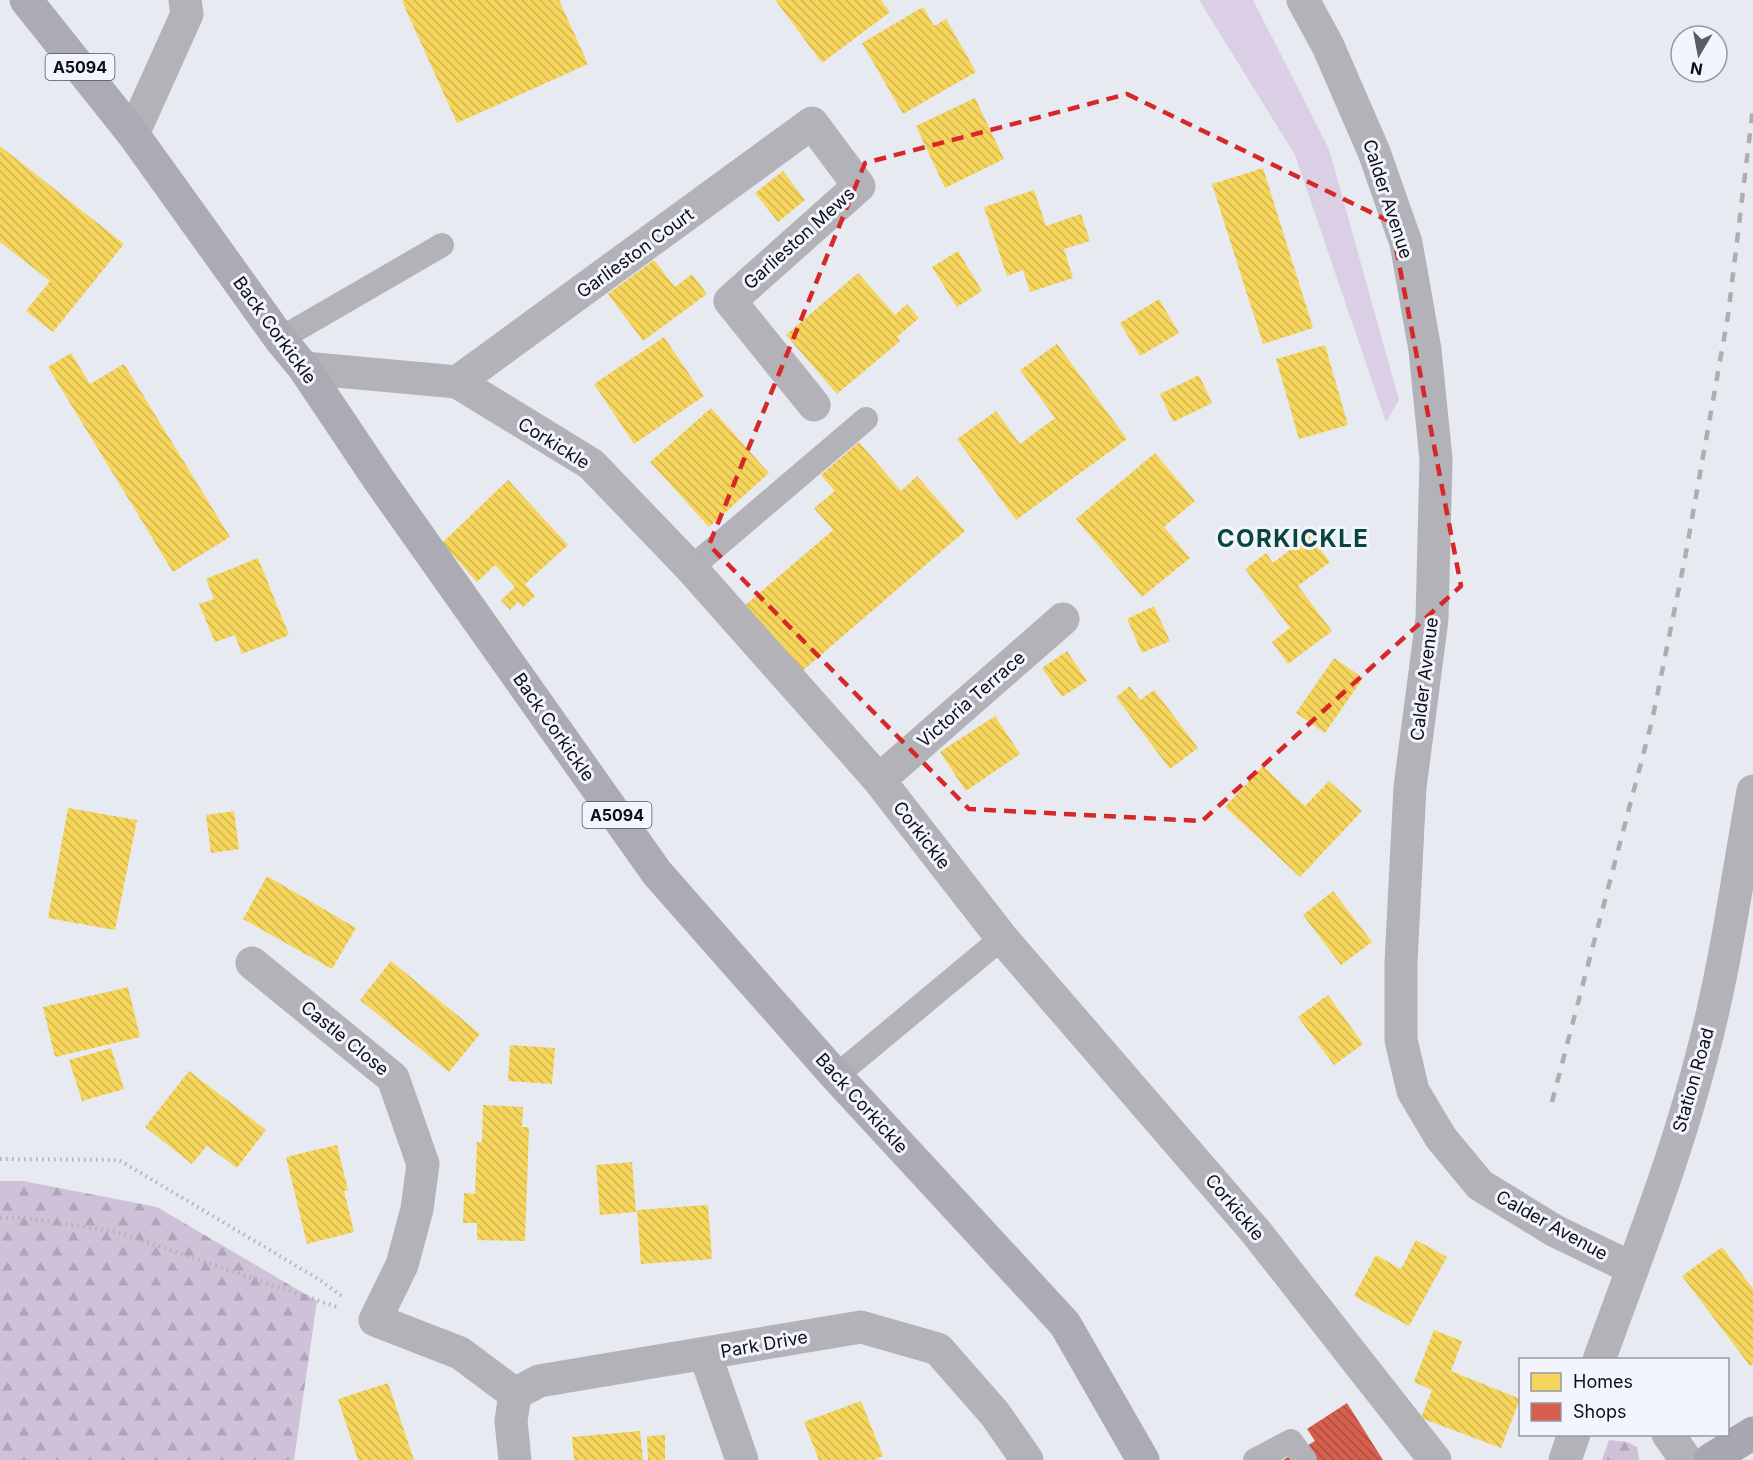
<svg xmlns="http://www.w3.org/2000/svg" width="1753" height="1460" font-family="Inter,sans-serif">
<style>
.green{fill:#dbcfe5}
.forest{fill:url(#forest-firs)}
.homes{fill:url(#homes-back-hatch)}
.shops{fill:url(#shops-back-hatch)}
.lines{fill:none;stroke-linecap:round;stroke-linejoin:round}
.path{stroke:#b1b1b6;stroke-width:4;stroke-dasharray:1.5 4.5;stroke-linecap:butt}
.lane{stroke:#b2b2b8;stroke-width:24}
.street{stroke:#b2b2b8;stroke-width:33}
.secondary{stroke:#a8a7af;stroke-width:33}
.primary{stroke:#acaab3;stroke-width:33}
.rail{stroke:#acaeb2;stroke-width:4.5;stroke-dasharray:10 10;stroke-linecap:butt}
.marked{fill:none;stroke:#d62828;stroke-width:4.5;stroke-dasharray:12 8;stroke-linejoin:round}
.labels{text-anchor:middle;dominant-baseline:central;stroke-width:6;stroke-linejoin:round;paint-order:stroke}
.shield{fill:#f2f4fe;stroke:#52545b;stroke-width:1.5}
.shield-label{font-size:16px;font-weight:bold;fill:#0e0f15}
.street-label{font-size:18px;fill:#0e0f15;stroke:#f2f4fe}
.district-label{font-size:24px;font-weight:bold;letter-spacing:1.5px;fill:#07463e;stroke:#f2f4fe}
</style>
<defs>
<pattern id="forest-firs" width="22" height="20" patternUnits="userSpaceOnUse" patternTransform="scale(1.5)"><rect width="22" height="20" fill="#cec1d8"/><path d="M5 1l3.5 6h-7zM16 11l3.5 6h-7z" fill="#b0a5b8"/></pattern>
<pattern id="homes-back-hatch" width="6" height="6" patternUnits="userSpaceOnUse" patternTransform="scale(1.5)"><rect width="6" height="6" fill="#f6d55c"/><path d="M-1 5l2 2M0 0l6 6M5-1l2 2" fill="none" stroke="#d2b64f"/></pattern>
<pattern id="shops-back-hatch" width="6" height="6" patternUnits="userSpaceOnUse" patternTransform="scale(1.5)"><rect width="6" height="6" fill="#d6604d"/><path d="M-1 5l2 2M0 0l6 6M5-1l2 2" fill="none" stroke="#ac4e3f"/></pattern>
</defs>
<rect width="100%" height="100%" fill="#e8eaf2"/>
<path class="green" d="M 1199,0 L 1253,0 L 1329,149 L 1399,400 L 1386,422 L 1295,155 Z"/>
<path class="forest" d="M 0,1181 L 23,1181 L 157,1207 L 317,1301 L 294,1460 L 0,1460 Z
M 1609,1440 L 1627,1442 L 1637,1447 L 1639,1460 L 1602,1460 Z"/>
<path class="homes" d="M 404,0 L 559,0 L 588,64 L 457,123 L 402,1 Z
M 777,0 L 881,0 L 890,12 L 822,63 L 776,1 Z
M 923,7 L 934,26 L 946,19 L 976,72 L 903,114 L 862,43 Z
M 975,98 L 1004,159 L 945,188 L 916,126 Z
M 0,146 L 124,244 L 53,332 L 26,311 L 50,281 L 0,242 Z
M 1263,168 L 1313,328 L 1263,344 L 1212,184 Z
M 783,171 L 805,200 L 778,222 L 755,193 Z
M 1034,190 L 1046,226 L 1081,214 L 1090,241 L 1064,249 L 1073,278 L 1030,292 L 1023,270 L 1007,276 L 984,207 Z
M 958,251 L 982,291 L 957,307 L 932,267 Z
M 654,260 L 675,287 L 692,274 L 707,294 L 643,341 L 608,294 Z
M 858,273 L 895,315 L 907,304 L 919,318 L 897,337 L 900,341 L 837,394 L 786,335 Z
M 1159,299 L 1179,333 L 1140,356 L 1120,323 Z
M 664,337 L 704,396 L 634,444 L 594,384 Z
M 1057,344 L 1127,439 L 1016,520 L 957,439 L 996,411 L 1020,444 L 1055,418 L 1020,370 Z
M 1325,345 L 1348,425 L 1299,439 L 1276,359 Z
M 71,353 L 90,384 L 124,364 L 230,537 L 173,572 L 48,367 Z
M 1199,375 L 1212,403 L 1173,422 L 1160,394 Z
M 711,408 L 769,473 L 709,527 L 650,462 Z
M 859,442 L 901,491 L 917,476 L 965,531 L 800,673 L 743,607 L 833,530 L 814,508 L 835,491 L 821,475 Z
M 1155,453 L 1195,501 L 1164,527 L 1190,558 L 1142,597 L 1076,519 Z
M 508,480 L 568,545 L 525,584 L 535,596 L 523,607 L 518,602 L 510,610 L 501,600 L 515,587 L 495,565 L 477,582 L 442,543 Z
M 1309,535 L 1330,562 L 1298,586 L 1332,631 L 1288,664 L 1272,642 L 1290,628 L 1245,569 L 1266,553 L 1273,563 Z
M 258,558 L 289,635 L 242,654 L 235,635 L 215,642 L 199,604 L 214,599 L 206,579 Z
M 1154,606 L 1170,641 L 1142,653 L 1127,619 Z
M 1067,651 L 1087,681 L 1062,697 L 1042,668 Z
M 1334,658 L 1363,678 L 1325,733 L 1296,713 Z
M 1130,686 L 1140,700 L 1154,690 L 1198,748 L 1170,769 L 1116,697 Z
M 995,716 L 1020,754 L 966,791 L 940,752 Z
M 1263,766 L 1305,806 L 1329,781 L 1362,811 L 1300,877 L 1225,807 Z
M 68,808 L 137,820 L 115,930 L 48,918 Z
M 234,811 L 239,849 L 211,853 L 206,815 Z
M 267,876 L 356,928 L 332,969 L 243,919 Z
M 1333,891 L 1372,942 L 1341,965 L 1303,915 Z
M 391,961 L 480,1034 L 449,1072 L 360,1000 Z
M 128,987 L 140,1037 L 55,1057 L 43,1007 Z
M 1328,995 L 1363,1044 L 1334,1065 L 1298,1017 Z
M 510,1045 L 555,1048 L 552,1084 L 508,1081 Z
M 111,1048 L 124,1089 L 82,1101 L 69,1060 Z
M 189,1071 L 266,1130 L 237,1168 L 207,1146 L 192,1164 L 145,1127 Z
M 483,1105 L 523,1107 L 522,1127 L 529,1127 L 525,1241 L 477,1240 L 477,1223 L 463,1223 L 464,1193 L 475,1194 L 477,1142 L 482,1142 Z
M 337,1145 L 348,1190 L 344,1191 L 354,1232 L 307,1244 L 286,1157 Z
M 632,1162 L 636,1212 L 600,1215 L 596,1165 Z
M 708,1205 L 712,1259 L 641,1264 L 637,1210 Z
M 1416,1240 L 1447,1257 L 1409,1326 L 1354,1296 L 1376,1255 L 1401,1269 Z
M 1722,1247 L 1753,1289 L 1753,1364 L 1750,1366 L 1682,1276 Z
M 1434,1330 L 1462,1341 L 1451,1371 L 1520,1399 L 1501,1448 L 1421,1418 L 1432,1390 L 1414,1382 Z
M 388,1383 L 414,1460 L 358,1460 L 338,1399 Z
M 861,1401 L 883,1456 L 874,1460 L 819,1460 L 804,1422 Z
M 640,1431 L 643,1460 L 574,1460 L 572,1437 Z
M 665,1435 L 665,1460 L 648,1460 L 647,1436 Z"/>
<path class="shops" d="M 1347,1403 L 1383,1460 L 1283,1460 L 1315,1441 L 1307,1429 Z"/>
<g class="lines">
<path class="path" d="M 0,1159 L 119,1160 L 320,1280 L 343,1297
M 0,1218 L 26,1218 L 117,1232 L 340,1308"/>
<path class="lane" d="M 280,339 L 442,245
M 691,568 L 866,419
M 836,1076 L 1002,938
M 1255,1460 L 1291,1441 L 1305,1460"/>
<path class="street" d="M 1303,0 L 1328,46 L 1374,152 L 1406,243 L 1425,350 L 1436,459 L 1432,619 L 1410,787 L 1401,962 L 1401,1040 L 1413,1091 L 1441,1138 L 1480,1185 L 1555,1231 L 1632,1268
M 133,134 L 187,14 L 185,0
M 304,368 L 457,382 L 591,464 L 691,568 L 879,780 L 1002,938 L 1256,1232 L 1435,1460
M 457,382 L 812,123 L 859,186 L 730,301 L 814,405
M 879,780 L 1063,619
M 252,963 L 393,1078 L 423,1164 L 417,1209 L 402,1265 L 375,1320 L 460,1353 L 515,1394
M 705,1354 L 742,1460
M 1599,1360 C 1635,1261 1675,1160 1701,1059 C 1725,971 1737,880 1753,791
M 1668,1434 L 1686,1460
M 515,1460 L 511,1421 L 515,1394 L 539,1381 L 861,1327 L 938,1349 L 995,1414 L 1027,1460
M 1565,1460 L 1574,1434"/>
<path class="secondary" d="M 1710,1460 L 1753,1433"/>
<path class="primary" d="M 26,0 L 133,134 L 280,339 L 304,368 L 379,480 L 657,873 L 836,1076 L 1065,1324 L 1143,1460"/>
<path class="rail" d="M 1552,1102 L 1652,721 L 1685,558 L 1728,316 L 1753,108"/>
</g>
<path class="marked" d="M 1127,94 L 1391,222 L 1461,586 L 1202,821 L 969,809 L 709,545 L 865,163 Z"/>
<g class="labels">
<g class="shield">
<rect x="45.5" y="54" width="69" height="26" rx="4.5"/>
<rect x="582.5" y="802" width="69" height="26" rx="4.5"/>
</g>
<g class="shield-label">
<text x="80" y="67">A5094</text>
<text x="617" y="815">A5094</text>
</g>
<g class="street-label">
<text transform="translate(1388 199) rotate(72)">Calder Avenue</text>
<text transform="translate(799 238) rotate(-42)">Garlieston Mews</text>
<text transform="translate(635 253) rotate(-36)">Garlieston Court</text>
<text transform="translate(275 330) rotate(54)">Back Corkickle</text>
<text transform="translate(554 443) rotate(32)">Corkickle</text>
<text transform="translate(1424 679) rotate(-83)">Calder Avenue</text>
<text transform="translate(971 699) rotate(-41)">Victoria Terrace</text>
<text transform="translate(554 727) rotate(55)">Back Corkickle</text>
<text transform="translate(922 835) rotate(52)">Corkickle</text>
<text transform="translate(345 1038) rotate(39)">Castle Close</text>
<text transform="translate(1693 1080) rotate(-74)">Station Road</text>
<text transform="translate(862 1103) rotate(48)">Back Corkickle</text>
<text transform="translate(1235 1207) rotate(50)">Corkickle</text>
<text transform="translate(1552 1225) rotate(29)">Calder Avenue</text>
<text transform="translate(764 1344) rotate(-10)">Park Drive</text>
</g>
<g class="district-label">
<text x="1293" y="538">CORKICKLE</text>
</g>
</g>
<rect x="1519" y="1358" width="210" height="78" fill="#f2f4fe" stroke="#9798a1" stroke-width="1.5"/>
<rect x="1531" y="1373" width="30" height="18" fill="#f6d55c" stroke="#9798a1" stroke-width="1.5"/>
<text x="1573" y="1388" font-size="18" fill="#0e0f15">Homes</text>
<rect x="1531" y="1403" width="30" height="18" fill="#d6604d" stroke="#9798a1" stroke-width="1.5"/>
<text x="1573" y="1418" font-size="18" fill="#0e0f15">Shops</text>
<g transform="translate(1699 54) rotate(190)"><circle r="28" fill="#f2f4fe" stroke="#9798a1" stroke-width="1.5"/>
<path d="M0-4.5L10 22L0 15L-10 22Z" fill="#5a5c62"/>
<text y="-9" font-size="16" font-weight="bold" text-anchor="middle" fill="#0e0f15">N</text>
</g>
</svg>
